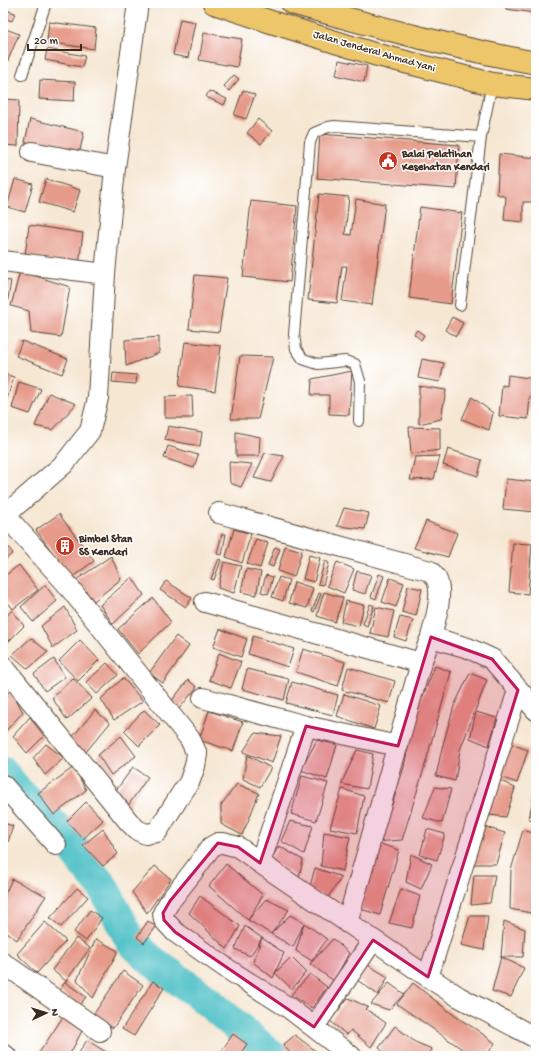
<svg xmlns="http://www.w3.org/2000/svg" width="539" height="1059" font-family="'Gochi Hand',sans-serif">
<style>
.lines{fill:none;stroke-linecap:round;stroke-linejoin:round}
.river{stroke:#55c3c9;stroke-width:32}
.building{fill:#e69a89}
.lane-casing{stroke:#574639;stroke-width:12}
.street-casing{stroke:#574639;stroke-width:22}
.highway-casing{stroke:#574639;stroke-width:24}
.lane{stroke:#fff;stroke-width:10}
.street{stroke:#fff;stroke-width:20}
.highway{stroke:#ecc669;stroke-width:22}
.marked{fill:#c2185b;fill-opacity:0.2;stroke:#c2185b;stroke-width:3;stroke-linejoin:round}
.labels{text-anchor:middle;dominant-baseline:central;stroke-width:3;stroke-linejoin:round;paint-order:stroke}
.street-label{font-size:11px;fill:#3b2a1e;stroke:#fff}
.poi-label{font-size:11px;font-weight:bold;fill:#3b2a1e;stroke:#fff;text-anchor:start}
</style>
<rect width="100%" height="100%" fill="#fff"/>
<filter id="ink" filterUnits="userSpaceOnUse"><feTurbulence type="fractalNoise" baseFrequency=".025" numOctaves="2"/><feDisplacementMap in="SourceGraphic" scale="8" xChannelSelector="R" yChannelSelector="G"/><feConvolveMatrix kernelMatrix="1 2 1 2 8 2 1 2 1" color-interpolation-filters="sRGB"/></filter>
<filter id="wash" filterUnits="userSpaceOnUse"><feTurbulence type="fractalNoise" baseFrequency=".012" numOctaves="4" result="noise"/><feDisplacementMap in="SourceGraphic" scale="16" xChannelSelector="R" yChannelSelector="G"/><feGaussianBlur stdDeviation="0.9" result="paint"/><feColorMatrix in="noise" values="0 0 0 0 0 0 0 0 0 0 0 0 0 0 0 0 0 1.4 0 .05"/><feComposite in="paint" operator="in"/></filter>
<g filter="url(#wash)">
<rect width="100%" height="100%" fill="#f6e7d3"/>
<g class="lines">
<path class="river" d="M 3,773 L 19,793 L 69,840 L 82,862 L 103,887 L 131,941 L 152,961 L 200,995 L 272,1056"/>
</g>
<g id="blocks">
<path class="building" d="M 507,3 L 535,3 L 534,13 L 506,9 Z
M 3,9 L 15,13 L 12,21 L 3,18 Z
M 180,19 L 195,22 L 188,58 L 173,55 Z
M 49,22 L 96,28 L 94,49 L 47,42 Z
M 3,28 L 19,34 L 7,63 L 3,61 Z
M 204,33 L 242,39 L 237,67 L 199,60 Z
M 47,49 L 85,56 L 82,67 L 45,60 Z
M 339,60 L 367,66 L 364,82 L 336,75 Z
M 234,75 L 239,79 L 229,91 L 224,86 Z
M 40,80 L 75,82 L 74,101 L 39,99 Z
M 243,90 L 255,95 L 246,119 L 234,115 Z
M 209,91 L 227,99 L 224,105 L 206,97 Z
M 3,99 L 19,100 L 18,146 L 3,145 Z
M 30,119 L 84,132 L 79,155 L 25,142 Z
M 258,119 L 272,131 L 261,144 L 247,133 Z
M 320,134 L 459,145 L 456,189 L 317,178 Z
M 499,154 L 536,158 L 536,202 L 523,202 L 523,222 L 504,220 L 506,197 L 497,194 Z
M 15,179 L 33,184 L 25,212 L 7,207 Z
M 46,179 L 80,190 L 73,212 L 39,202 Z
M 319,194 L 349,197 L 345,234 L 351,235 L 356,199 L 385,204 L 372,305 L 342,301 L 347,266 L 342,266 L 337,303 L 308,300 Z
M 251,201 L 297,206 L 290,282 L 243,277 Z
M 420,207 L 462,213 L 451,304 L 409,298 Z
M 29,225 L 83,233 L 79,264 L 25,256 Z
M 20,271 L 70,287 L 61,337 L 31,333 L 29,311 L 11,306 Z
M 195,275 L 227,278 L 219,332 L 189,329 Z
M 3,280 L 11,281 L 4,324 L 3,324 Z
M 452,317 L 463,323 L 456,336 L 445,330 Z
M 417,330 L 424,335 L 421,340 L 414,334 Z
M 159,337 L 159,353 L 126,366 L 125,340 Z
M 22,341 L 68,359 L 62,374 L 16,356 Z
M 185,342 L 221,346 L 215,391 L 179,386 Z
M 240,356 L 273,357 L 258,419 L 231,419 Z
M 422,359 L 444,363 L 440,382 L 418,378 Z
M 352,371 L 349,415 L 329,414 L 329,395 L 311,395 L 312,379 Z
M 113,373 L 137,375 L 136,384 L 112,382 Z
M 3,374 L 14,377 L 7,399 L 3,398 Z
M 508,375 L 536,379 L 536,397 L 530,396 L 528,419 L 499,416 L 502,385 L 507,386 Z
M 19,382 L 41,389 L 30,414 L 12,408 Z
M 419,386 L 446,390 L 441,419 L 419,424 Z
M 49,393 L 76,404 L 53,430 L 35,426 Z
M 192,396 L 193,418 L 165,418 L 165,397 Z
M 472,397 L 493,413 L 489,430 L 462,419 Z
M 168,426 L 202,432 L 200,446 L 165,440 Z
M 409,427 L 440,428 L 440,450 L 411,454 Z
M 236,432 L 260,437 L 259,456 L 236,456 Z
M 168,446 L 198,455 L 194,468 L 164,458 Z
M 448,449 L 482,460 L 478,476 L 443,465 Z
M 265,453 L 284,456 L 271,482 L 254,478 Z
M 440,456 L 434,479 L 410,480 L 415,457 Z
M 229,462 L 252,464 L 241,487 L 230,483 Z
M 506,479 L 536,482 L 536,512 L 503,509 Z
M 344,508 L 369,513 L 365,529 L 337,526 Z
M 59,514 L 94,561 L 71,578 L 36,530 Z
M 426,521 L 457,533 L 448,557 L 414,548 Z
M 234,529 L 251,534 L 242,563 L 226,557 Z
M 222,534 L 226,534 L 222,555 L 217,554 Z
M 256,539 L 268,543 L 260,568 L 247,564 Z
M 3,541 L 13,553 L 3,562 Z
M 513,543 L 532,544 L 528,594 L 509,592 Z
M 285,546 L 302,551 L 294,577 L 278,571 Z
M 275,547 L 280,549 L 273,567 L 268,565 Z
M 309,555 L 320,558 L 314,582 L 303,579 Z
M 111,556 L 121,579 L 94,601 L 76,580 Z
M 219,559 L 221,560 L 214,580 L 211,579 Z
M 325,561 L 329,563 L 323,585 L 318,584 Z
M 224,562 L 241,566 L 234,593 L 218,588 Z
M 337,562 L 354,569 L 344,593 L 327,586 Z
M 19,565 L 38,590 L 13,609 L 3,596 L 3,577 Z
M 246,569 L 261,572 L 256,595 L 241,592 Z
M 357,571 L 371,575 L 365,594 L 352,590 Z
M 379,574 L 384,576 L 376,599 L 371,597 Z
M 266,575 L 273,577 L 268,594 L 261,592 Z
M 132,577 L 144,595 L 113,624 L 100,605 Z
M 279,577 L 289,580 L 283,601 L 272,597 Z
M 390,578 L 404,583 L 396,607 L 382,602 Z
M 166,581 L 192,598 L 186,607 L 160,590 Z
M 294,582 L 313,588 L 307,608 L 289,603 Z
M 45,585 L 57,601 L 33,622 L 21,607 Z
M 408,586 L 422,589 L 416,616 L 402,612 Z
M 324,592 L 343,598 L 335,622 L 317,616 Z
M 319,593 L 321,594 L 314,612 L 312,611 Z
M 153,598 L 171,622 L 138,654 L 118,629 Z
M 346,601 L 364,605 L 359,626 L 341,622 Z
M 370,604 L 374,606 L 367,626 L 363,624 Z
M 65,607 L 77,630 L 53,648 L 41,626 Z
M 376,607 L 394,611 L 388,637 L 370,633 Z
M 12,610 L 24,626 L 7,643 L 3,639 L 3,620 Z
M 400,617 L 413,620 L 406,641 L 394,637 Z
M 220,629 L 247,639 L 241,657 L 213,647 Z
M 176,636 L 189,646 L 163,683 L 149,673 Z
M 253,636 L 294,649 L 288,667 L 248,654 Z
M 31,638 L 48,652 L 28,669 L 12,655 Z
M 80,640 L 99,660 L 78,681 L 59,661 Z
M 303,649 L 345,662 L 338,686 L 296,672 Z
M 219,653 L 241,662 L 231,688 L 209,680 Z
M 54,659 L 65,677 L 45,691 L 34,674 Z
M 107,663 L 118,675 L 97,694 L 86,682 Z
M 435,666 L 451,672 L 423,772 L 402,840 L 375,842 L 392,805 L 404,767 L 411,733 L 422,698 Z
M 348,667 L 395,681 L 389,703 L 342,690 Z
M 247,669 L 289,679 L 284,700 L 242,689 Z
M 470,673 L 487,680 L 460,750 L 455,781 L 436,776 L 442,748 L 454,706 Z
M 73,678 L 92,698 L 67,720 L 52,698 Z
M 123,678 L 143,701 L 114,720 L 101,699 Z
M 188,680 L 197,687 L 178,710 L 170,703 Z
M 292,682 L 338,695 L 333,715 L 286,703 Z
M 11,690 L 23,712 L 3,734 L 3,698 Z
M 344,694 L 381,706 L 374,729 L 337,716 Z
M 95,710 L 110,723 L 85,753 L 69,741 Z
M 144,710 L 160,725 L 139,746 L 124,731 Z
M 209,711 L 243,722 L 233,751 L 199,740 Z
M 476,712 L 497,718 L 489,746 L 470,738 Z
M 30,717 L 44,736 L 27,753 L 13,736 Z
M 255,733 L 281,736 L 272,763 L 243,752 Z
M 121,736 L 136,756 L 111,775 L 98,755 Z
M 317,740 L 337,745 L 327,779 L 301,770 Z
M 505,742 L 528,750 L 517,783 L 494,775 Z
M 46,744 L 64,758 L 45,775 L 33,758 Z
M 357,750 L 373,754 L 367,789 L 341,784 Z
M 247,755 L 271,768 L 260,787 L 243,779 Z
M 74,767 L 86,790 L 54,815 L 38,793 Z
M 133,767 L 148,777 L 127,807 L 112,796 Z
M 302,776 L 328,783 L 316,821 L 291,814 Z
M 499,780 L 515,788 L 506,817 L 481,814 Z
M 237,784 L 259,793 L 249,819 L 242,835 L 221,824 L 221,805 Z
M 435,787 L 451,789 L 442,823 L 423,818 Z
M 535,788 L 536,788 L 536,821 L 529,819 Z
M 342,789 L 364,796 L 357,833 L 330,828 Z
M 86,802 L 103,820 L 83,839 L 67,821 Z
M 290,821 L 313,826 L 304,854 L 281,841 Z
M 4,823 L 13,826 L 8,842 L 3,840 L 3,827 Z
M 482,826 L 505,833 L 496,864 L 472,864 Z
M 103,829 L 118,854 L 103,866 L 83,845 Z
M 427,829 L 445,834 L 437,860 L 420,855 Z
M 523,830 L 536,834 L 536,880 L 531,913 L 510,909 L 511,870 Z
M 324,832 L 350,837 L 343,871 L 321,866 Z
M 375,842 L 399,850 L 380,915 L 361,909 Z
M 279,846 L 303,860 L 299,877 L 270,861 Z
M 411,854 L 432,864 L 421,889 L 406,882 Z
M 226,864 L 263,895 L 248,920 L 209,886 Z
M 155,866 L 171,879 L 147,913 L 132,892 Z
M 315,868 L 342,877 L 328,897 L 309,890 Z
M 474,875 L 495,875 L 490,903 L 471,905 Z
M 12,879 L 46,896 L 17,940 L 3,930 L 3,898 Z
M 77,888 L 88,897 L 61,927 L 50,918 Z
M 401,889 L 420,896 L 412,928 L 389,923 Z
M 200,896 L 240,926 L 227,949 L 189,913 Z
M 266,899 L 289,910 L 271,934 L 290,915 L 304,923 L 327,939 L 312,961 L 296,951 L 304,923 L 293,947 L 248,920 Z
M 90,910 L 102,918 L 86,941 L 74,932 Z
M 470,916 L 488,916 L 484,950 L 461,945 Z
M 148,921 L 156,927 L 144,943 L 137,937 Z
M 504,921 L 525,929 L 523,957 L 501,957 L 524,968 L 511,997 L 492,991 L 501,957 Z
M 45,922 L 66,941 L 37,973 L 17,954 Z
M 245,926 L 262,938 L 250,956 L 235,949 Z
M 76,938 L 90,948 L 66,981 L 52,970 Z
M 262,938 L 284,953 L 275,973 L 291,957 L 306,972 L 292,989 L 275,973 L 273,978 L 253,962 Z
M 96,939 L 118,951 L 93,998 L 77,980 Z
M 333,939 L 349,953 L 334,981 L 310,964 Z
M 368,965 L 388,977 L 378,995 L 356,979 Z
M 123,971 L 143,985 L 113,1028 L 93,1015 Z
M 310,974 L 327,987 L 312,1008 L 291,995 Z
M 153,981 L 164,988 L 134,1036 L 122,1029 Z
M 65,982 L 86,997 L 79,1006 L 59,991 Z
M 389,983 L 404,994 L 389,1010 L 371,1004 Z
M 413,983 L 455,1016 L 477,1030 L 495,1043 L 486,1056 L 472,1056 L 397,1004 Z
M 348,998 L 368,1007 L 366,1009 L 386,1023 L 371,1047 L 351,1030 L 347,1035 L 330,1021 Z
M 65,1014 L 84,1027 L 69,1056 L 37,1056 Z
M 395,1026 L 415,1042 L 432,1049 L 428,1056 L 388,1056 L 379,1048 Z
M 233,1034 L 247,1044 L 239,1056 L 218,1056 Z
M 295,1035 L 317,1052 L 312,1056 L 293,1056 L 283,1045 Z
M 87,1040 L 112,1056 L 77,1056 Z"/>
</g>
</g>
<g filter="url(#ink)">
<use href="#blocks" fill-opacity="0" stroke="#574639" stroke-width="1"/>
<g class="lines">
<g class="lane-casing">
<path id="lane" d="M 22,75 L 46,3
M 460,305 L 481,137 L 492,84
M 359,421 L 360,381 L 355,364 L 345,361 L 318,364 L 303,359 L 296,349 L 294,334 L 310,142 L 314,133 L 328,127 L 335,126 L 481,137"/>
</g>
<g class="street-casing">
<path id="street" d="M 32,152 L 115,168
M 3,261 L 105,274
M 219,513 L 430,571 C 432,573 434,576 436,578 C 444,593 435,621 431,637
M 205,602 L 421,663
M 3,666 L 129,822 L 137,830 L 146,834 L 157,832 L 181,794 L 189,783 L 195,766 L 197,754 L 190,739 L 65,582 L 5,515 L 64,464 L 90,431 L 98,398 L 105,274 L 115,168 L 138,3
M 203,698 L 306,726 L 398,746
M 3,785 L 56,845
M 260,863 L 306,726
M 347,923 L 421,663 L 431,637 L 468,648 L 492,659 L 536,710
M 3,963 L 100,1031
M 428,977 L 518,690
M 314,1027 L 373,940
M 3,1054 L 6,1056
M 351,1056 L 289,1008 L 229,970 L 175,932 L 164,920 L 163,913 L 170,901 L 195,869 L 211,847 L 218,843 L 223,843 L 238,847 L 248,854 L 260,863 L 428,977 L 459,997 L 536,1038"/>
</g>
<g class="highway-casing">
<path id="highway" d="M 214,3 L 271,22 L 374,54 L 492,84 L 536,89
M 292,3 C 373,26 454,48 536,63"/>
</g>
<use href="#lane" class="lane"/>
<use href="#street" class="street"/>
<use href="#highway" class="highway"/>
</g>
</g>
<path class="marked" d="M 431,637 L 492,659 L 518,690 L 428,977 L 373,940 L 314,1027 L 175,932 L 164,920 L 163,913 L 170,901 L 218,843 L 238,847 L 260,863 L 306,726 L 398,746 Z"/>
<defs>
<g id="civic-disc" transform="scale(1)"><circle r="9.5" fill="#c8321e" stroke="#fff"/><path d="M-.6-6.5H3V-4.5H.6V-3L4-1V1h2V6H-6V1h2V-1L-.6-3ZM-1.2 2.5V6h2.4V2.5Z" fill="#fff"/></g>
<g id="building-disc" transform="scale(1)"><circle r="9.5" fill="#c8321e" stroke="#fff"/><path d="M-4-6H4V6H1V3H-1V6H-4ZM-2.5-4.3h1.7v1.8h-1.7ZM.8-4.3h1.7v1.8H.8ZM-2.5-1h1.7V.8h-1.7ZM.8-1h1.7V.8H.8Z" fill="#fff"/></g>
</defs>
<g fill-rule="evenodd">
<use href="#civic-disc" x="388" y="161"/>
<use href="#building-disc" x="65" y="546"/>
</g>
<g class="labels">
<g class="street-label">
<text transform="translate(374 52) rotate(16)">Jalan Jenderal Ahmad Yani</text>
</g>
<g class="poi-label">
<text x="402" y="155">Balai Pelatihan<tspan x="402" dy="13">Kesehatan Kendari</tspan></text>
<text x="79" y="540">Bimbel Stan<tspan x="79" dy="13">SS Kendari</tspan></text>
</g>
</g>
<rect width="539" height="1059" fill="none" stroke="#fff" stroke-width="16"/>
<g transform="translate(46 1013) rotate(86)" stroke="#ffffff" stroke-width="3" paint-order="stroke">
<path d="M0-3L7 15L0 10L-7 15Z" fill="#3b2a1e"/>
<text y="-6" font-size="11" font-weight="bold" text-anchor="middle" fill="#3b2a1e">N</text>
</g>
<path d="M28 44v6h53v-6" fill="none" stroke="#3b2a1e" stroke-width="2"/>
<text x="34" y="44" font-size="12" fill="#3b2a1e" stroke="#ffffff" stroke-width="3" paint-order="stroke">20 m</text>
</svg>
